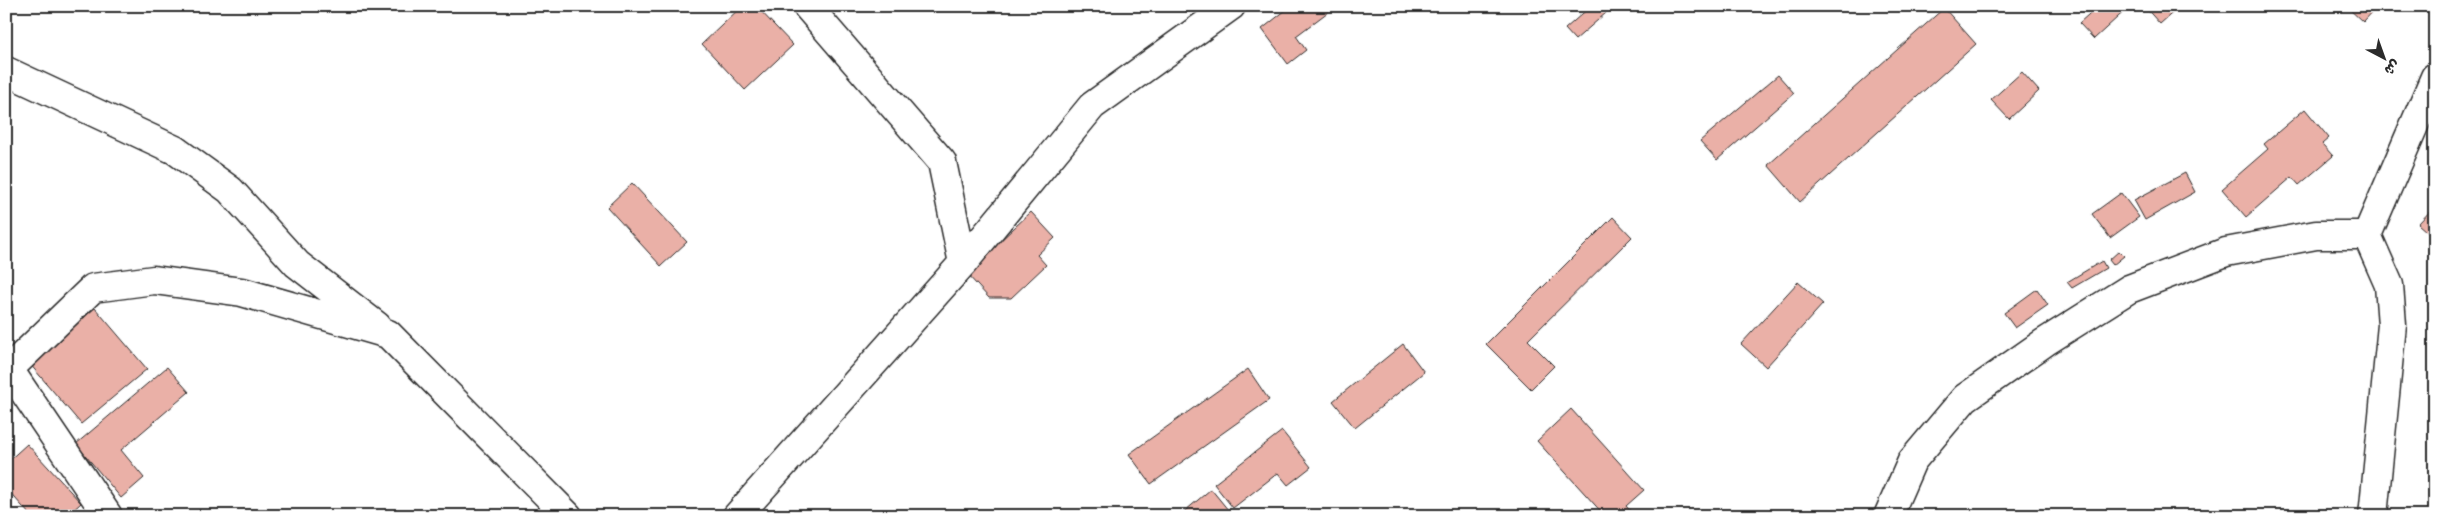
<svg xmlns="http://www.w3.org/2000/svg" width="2441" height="522" font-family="Sriracha,'Playpen Sans Arabic',sans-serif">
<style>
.building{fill:#eab0a7;stroke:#2b2b2b}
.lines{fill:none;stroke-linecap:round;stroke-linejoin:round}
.minor-casing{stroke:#2b2b2b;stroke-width:31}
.minor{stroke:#fff;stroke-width:28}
</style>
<rect width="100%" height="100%" fill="#fff"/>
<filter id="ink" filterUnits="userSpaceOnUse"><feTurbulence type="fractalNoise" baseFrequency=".02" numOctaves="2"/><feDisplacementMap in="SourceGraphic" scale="10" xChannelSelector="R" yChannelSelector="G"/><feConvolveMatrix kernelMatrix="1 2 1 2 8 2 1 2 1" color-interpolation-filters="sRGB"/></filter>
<g filter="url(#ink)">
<path class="building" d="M 742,6 L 756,6 L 793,45 L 745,90 L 702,44 Z
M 1291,6 L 1336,6 L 1296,36 L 1306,50 L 1288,64 L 1262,29 Z
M 1591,6 L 1600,6 L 1606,13 L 1575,40 L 1565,29 Z
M 2098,6 L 2130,6 L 2094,39 L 2079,23 Z
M 2144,6 L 2178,6 L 2179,7 L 2160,24 Z
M 2346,6 L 2378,6 L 2363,22 Z
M 1944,8 L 1976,44 L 1800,202 L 1768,165 Z
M 2022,72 L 2039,91 L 2009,119 L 1991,100 Z
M 1778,75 L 1794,93 L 1717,160 L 1700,141 Z
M 2305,109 L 2329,138 L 2322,144 L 2333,156 L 2299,185 L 2292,177 L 2246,217 L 2222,189 L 2268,149 L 2264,144 Z
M 2185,173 L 2195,192 L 2145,220 L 2134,200 Z
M 632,183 L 687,242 L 661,266 L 607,207 Z
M 2121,193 L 2139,217 L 2110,238 L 2092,214 Z
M 2435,206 L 2435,239 L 2418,224 Z
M 1031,212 L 1055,238 L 1037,255 L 1046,265 L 1011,298 L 989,298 L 966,273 Z
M 1613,217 L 1632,237 L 1528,340 L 1554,366 L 1531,389 L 1486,344 Z
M 2119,251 L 2124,256 L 2113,265 L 2109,260 Z
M 2102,261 L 2106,268 L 2072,288 L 2067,282 Z
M 1798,282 L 1823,304 L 1766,367 L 1741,344 Z
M 2037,289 L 2048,305 L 2015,328 L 2004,313 Z
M 95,308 L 147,369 L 81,424 L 29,363 Z
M 1403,344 L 1424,372 L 1355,428 L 1333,401 Z
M 167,367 L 189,392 L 121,450 L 144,478 L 121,498 L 76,444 Z
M 1248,369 L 1269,400 L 1151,484 L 1129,454 Z
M 1571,409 L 1644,490 L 1626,506 L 1633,514 L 1631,516 L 1605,516 L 1537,441 Z
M 1282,431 L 1311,467 L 1288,485 L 1278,473 L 1233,508 L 1214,484 Z
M 27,444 L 81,503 L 67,516 L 31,516 L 6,488 L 6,463 Z
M 1211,489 L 1233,516 L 1179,516 Z"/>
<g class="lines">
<g class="minor-casing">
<path id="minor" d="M 807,6 L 942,162 L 963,263
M 6,71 L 175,150 L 230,190 L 297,264 L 377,326
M 2367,235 L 2435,77
M 6,365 L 108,516
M 10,368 L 93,288 L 154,280 L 242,292 L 388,334 L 568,516
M 737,516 L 963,263 L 1092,106 L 1231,6
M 1888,516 L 1912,461 L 1965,398 L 2045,342 L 2129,289 L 2226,252 L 2316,235 L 2367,235 L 2389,285 L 2392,325 L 2373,516"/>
</g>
<use href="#minor" class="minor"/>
</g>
</g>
<rect width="2441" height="522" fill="none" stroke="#fff" stroke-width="25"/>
<rect x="12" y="12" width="2416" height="497" fill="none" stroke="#2b2b2b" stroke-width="2" filter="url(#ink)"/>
<g transform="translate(2384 58) rotate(139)" stroke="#ffffff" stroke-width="4" paint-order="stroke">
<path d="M0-4L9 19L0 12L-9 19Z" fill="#2b2b2b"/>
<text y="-8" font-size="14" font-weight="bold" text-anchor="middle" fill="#2b2b2b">ش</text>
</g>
</svg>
